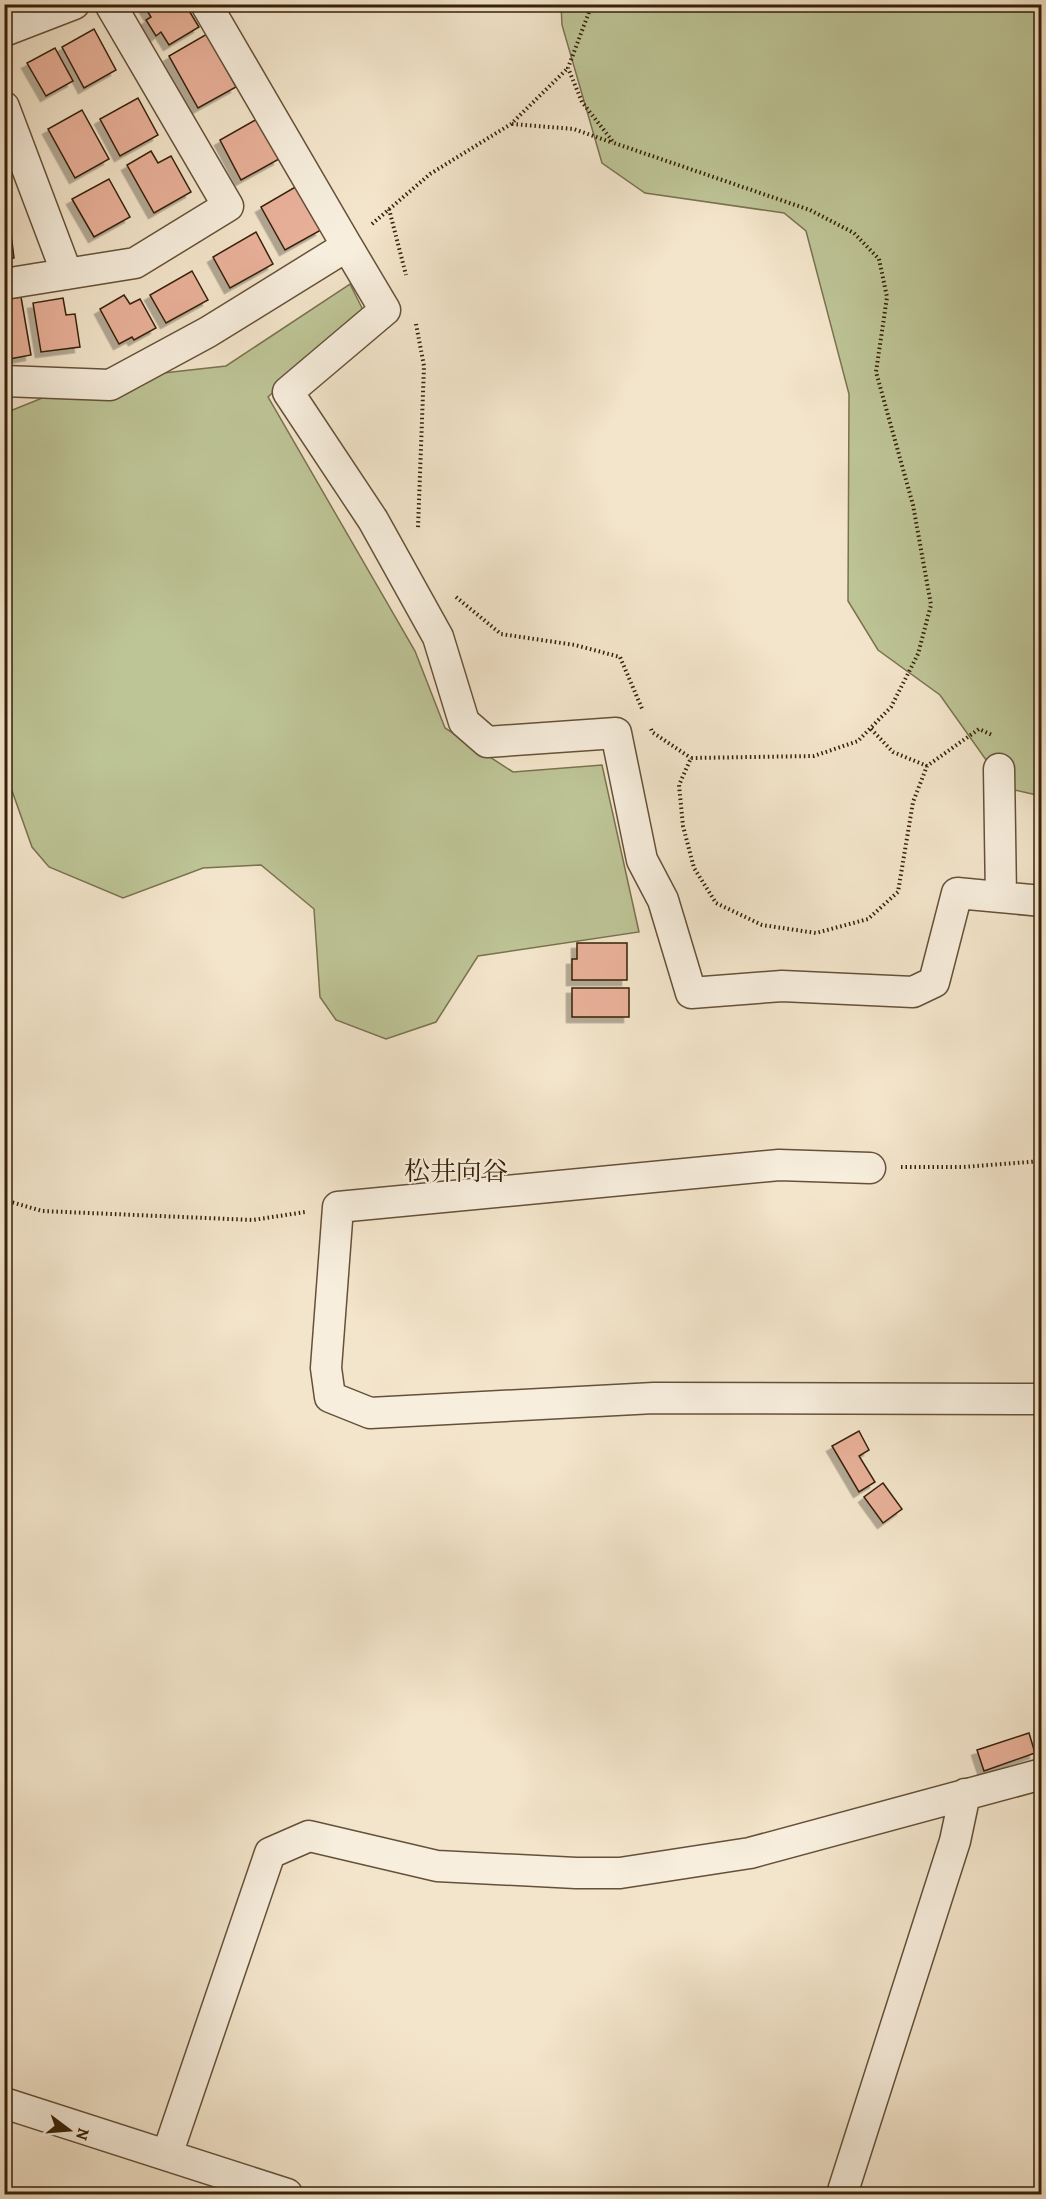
<svg xmlns="http://www.w3.org/2000/svg" width="1046" height="2199" font-family="Alegreya,'Noto Serif JP',serif">
<style>
.green{fill:#bdc496;stroke:#7a724f;stroke-width:1.5}
.building{fill:#e9b19a;stroke:#362008;stroke-width:1.5;filter:url(#shadow)}
.lines{fill:none;stroke-linecap:round;stroke-linejoin:round}
.street-casing{stroke:#655139;stroke-width:33}
.path{stroke:#362008;stroke-width:4;stroke-dasharray:1.5 3;stroke-linecap:butt}
.street{stroke:#f7eedd;stroke-width:30}
.labels{text-anchor:middle;dominant-baseline:central;stroke-width:4.5;stroke-linejoin:round;paint-order:stroke}
.neighbourhood-label{font-size:26px;fill:#362008;stroke:#f7eedd}
</style>
<defs>
<filter id="shadow"><feDropShadow dx="-5.5" dy="5.5" stdDeviation="0" flood-color="#0004"/></filter>
</defs>
<rect width="100%" height="100%" fill="#f3e5cb"/>
<filter id="stains"><feTurbulence type="fractalNoise" baseFrequency=".00333" numOctaves="4"/><feColorMatrix values="0 0 0 0 .2 0 0 0 0 .09 0 0 0 0 .02 0 0 0 .5 -.17"/></filter>
<radialGradient id="worn" r=".72"><stop offset=".6" stop-color="#630" stop-opacity="0"/><stop offset="1" stop-color="#630" stop-opacity=".3"/></radialGradient>
<path class="green" d="M 561,5 L 1041,5 L 1041,796 L 1006,788 L 940,695 L 878,650 L 848,601 L 849,394 L 806,231 L 784,213 L 645,193 L 602,163 L 562,25 Z
M 350,284 L 364,312 L 268,397 L 415,651 L 445,728 L 513,772 L 602,765 L 639,932 L 478,956 L 436,1022 L 386,1039 L 336,1020 L 320,997 L 314,909 L 261,865 L 203,868 L 123,898 L 49,867 L 32,847 L 5,771 L 5,413 L 82,382 L 226,366 Z"/>
<path class="building" d="M 143,4 L 185,4 L 199,27 L 169,45 L 161,32 L 156,36 L 146,20 L 151,17 Z
M 94,29 L 116,70 L 84,88 L 62,47 Z
M 207,34 L 236,87 L 198,108 L 169,56 Z
M 55,48 L 73,81 L 46,96 L 27,63 Z
M 138,98 L 158,135 L 120,156 L 100,119 Z
M 82,110 L 109,159 L 75,178 L 48,129 Z
M 257,119 L 279,159 L 241,180 L 220,140 Z
M 151,151 L 158,163 L 171,156 L 191,192 L 154,213 L 127,165 Z
M 109,179 L 130,217 L 94,237 L 72,199 Z
M 297,186 L 321,230 L 285,250 L 261,207 Z
M 9,218 L 14,258 L 4,260 L 4,219 Z
M 256,232 L 273,264 L 230,288 L 213,257 Z
M 192,271 L 208,300 L 166,323 L 150,295 Z
M 124,295 L 130,304 L 140,299 L 156,328 L 134,340 L 132,337 L 119,344 L 100,309 Z
M 21,297 L 31,355 L 4,360 L 4,300 Z
M 63,298 L 66,315 L 75,314 L 80,347 L 41,352 L 33,303 Z
M 577,943 L 627,943 L 627,980 L 572,980 L 572,959 L 577,959 Z
M 572,988 L 629,988 L 629,1017 L 572,1017 Z
M 859,1431 L 869,1450 L 859,1456 L 875,1482 L 859,1492 L 832,1446 Z
M 883,1483 L 902,1509 L 883,1523 L 864,1497 Z
M 1029,1733 L 1035,1753 L 984,1771 L 977,1750 Z"/>
<g class="lines">
<g class="street-casing">
<path id="street" d="M 4,31 L 74,4
M 4,107 L 67,274
M 347,246 L 385,310 L 288,392 L 373,520 L 438,637 L 464,722 L 487,742 L 616,733 L 642,860 L 663,900 L 691,993 L 782,986 L 913,992 L 934,982 L 957,893 L 1042,901
M 4,284 L 135,263 L 228,206 L 110,4
M 4,381 L 110,385 L 208,332 L 347,246 L 206,4
M 999,769 L 1001,897
M 870,1168 L 779,1165 L 338,1207 L 326,1368 L 330,1397 L 370,1413 L 654,1398 L 1042,1399
M 4,2103 L 287,2194
M 167,2155 L 270,1853 L 309,1836 L 437,1866 L 576,1873 L 620,1873 L 750,1853 L 1042,1774
M 842,2194 L 955,1841 L 965,1794"/>
</g>
<path class="path" d="M 592,4 L 568,68 L 582,102 L 614,143 L 810,210 L 854,233 L 879,259 L 887,297 L 876,372 L 913,505 L 931,605 L 918,654 L 891,707 L 858,741 L 814,756 L 691,758 L 679,785 L 683,826 L 694,868 L 716,903 L 762,925 L 816,933 L 868,919 L 898,892 L 913,802 L 927,766 L 979,729 L 992,735
M 512,124 L 574,129 L 613,143
M 389,209 L 406,275
M 372,224 L 430,174 L 511,124 L 568,68
M 416,324 L 424,366 L 418,528
M 456,597 L 501,634 L 575,645 L 620,657 L 643,711
M 651,729 L 652,732 L 691,758
M 871,729 L 893,752 L 927,766
M 901,1167 L 963,1167 L 1042,1161
M 4,1200 L 42,1211 L 253,1220 L 305,1212"/>
<use href="#street" class="street"/>
</g>
<g class="labels">
<g class="neighbourhood-label">
<text x="456" y="1171">松井向谷</text>
</g>
</g>
<rect width="1046" height="2199" fill="none" stroke="#f3e5cb" stroke-width="24"/>
<rect x="6" y="6" width="1034" height="2187" fill="none" stroke="#362008" stroke-width="3"/>
<rect x="12" y="12" width="1022" height="2175" fill="none" stroke="#362008" stroke-width="1.5"/>
<g transform="translate(69 2130) rotate(106)" stroke="#f7eedd" stroke-width="4.5" paint-order="stroke">
<path d="M0-4.5L10 22L0 15L-10 22Z" fill="#362008"/>
<text y="-9" font-size="16" font-weight="bold" text-anchor="middle" fill="#362008">N</text>
</g>
<rect width="100%" height="100%" filter="url(#stains)"/>
<rect width="100%" height="100%" fill="url(#worn)"/>
</svg>
